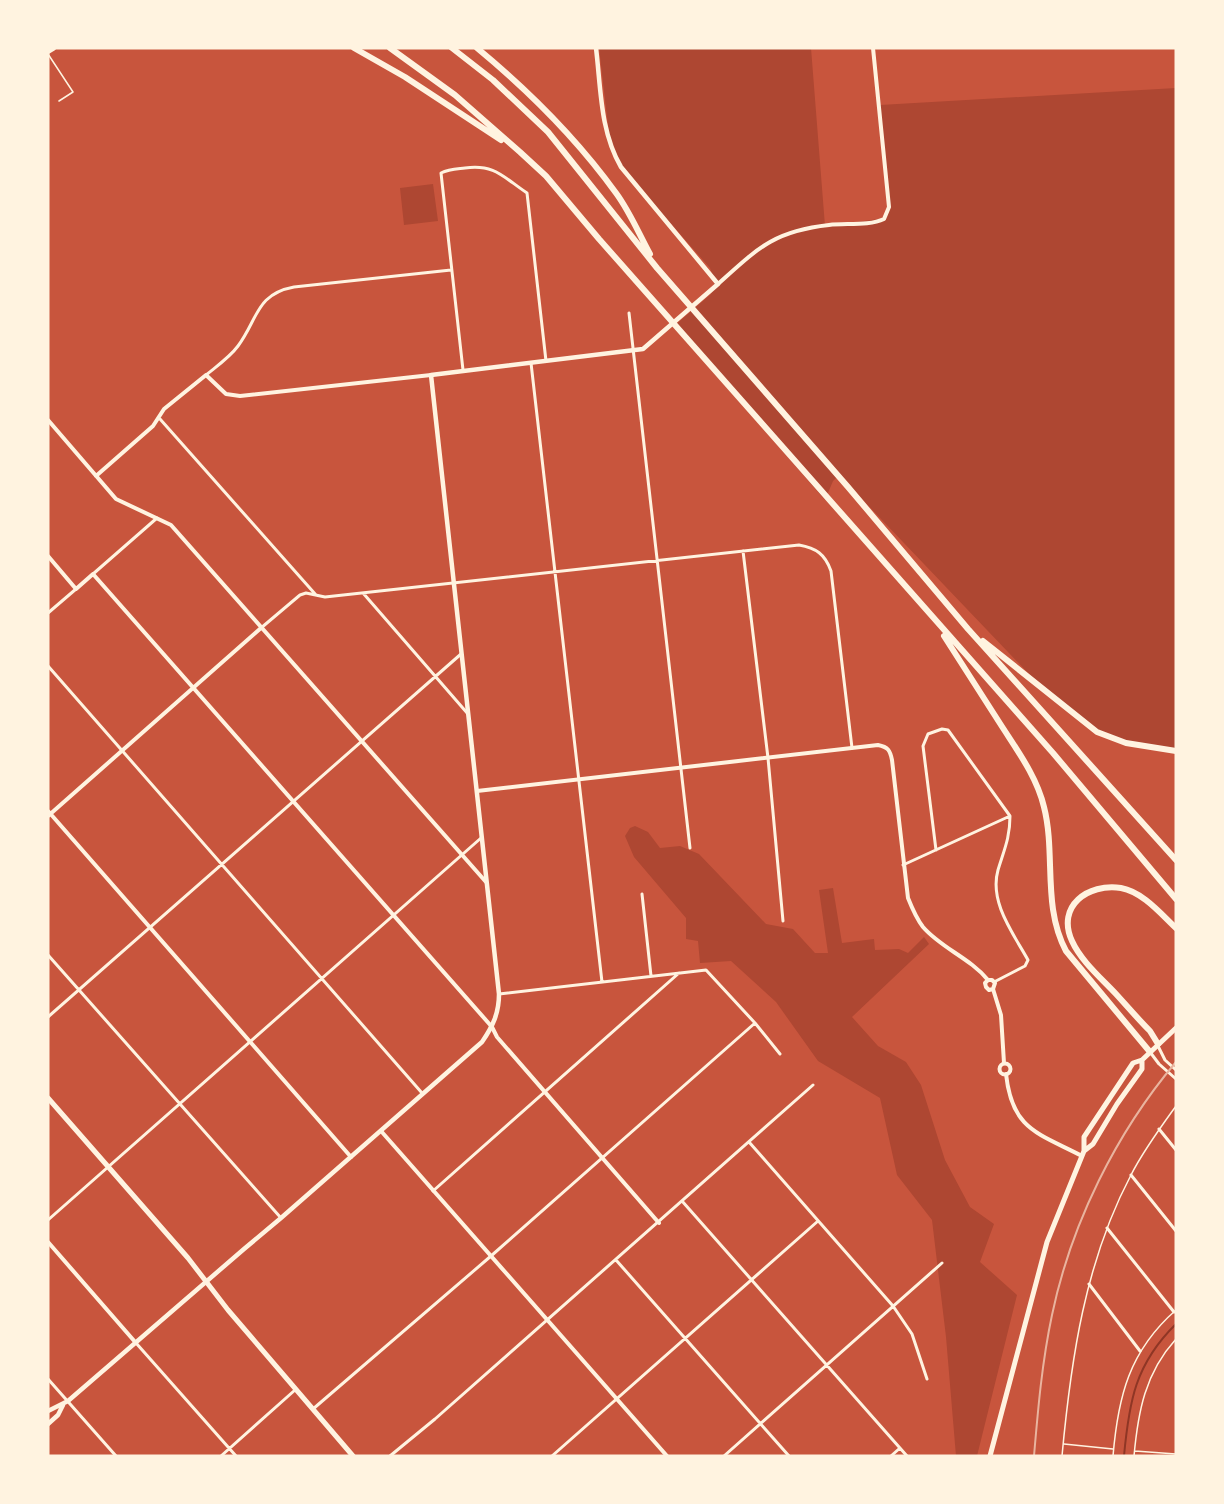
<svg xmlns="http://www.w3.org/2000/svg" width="1224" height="1504" font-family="Barlow,sans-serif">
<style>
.green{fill:#ae4732}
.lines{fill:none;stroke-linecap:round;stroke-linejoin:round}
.stream{stroke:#8f3625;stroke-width:2}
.service{stroke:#fff3e0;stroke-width:1.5}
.minor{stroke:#fff3e0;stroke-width:3}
.tertiary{stroke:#fff3e0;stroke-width:4}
.secondary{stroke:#fff3e0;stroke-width:4.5}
.primary{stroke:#fff3e0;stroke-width:5}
.motorway{stroke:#fff3e0;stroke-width:6}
.rail{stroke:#e9b49f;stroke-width:2}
</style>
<rect width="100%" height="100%" fill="#c8553d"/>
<path class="green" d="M 599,48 L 811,48 L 825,226 L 879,219 L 884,217 L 888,209 L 880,105 L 1176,88 L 1176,751 L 1107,737 L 1030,675 L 839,475 L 833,481 L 825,500 L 674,326 L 711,294 C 716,285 714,278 710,268 L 634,182 L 617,158 L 609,134 Z
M 433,184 L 438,221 L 404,225 L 400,188 Z
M 635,826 L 648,832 L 660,848 L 680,846 L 699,854 L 766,924 L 793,929 L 815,953 L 828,953 L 819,890 L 833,888 L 842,943 L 874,939 L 875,950 L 899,949 L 908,953 L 924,937 L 929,944 L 852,1017 L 878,1046 L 906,1062 L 921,1085 L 945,1160 L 970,1207 L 994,1224 L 980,1262 L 1017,1295 L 977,1456 L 956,1456 L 946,1337 L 932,1220 L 897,1175 L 880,1098 L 818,1061 L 776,1002 L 731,961 L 700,963 L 698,941 L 686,939 L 686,918 L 634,857 L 625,836 L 630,828 Z"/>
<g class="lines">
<path class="stream" d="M 1124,1456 C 1129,1402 1135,1364 1176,1324"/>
<path class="service" d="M 48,54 L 73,92 L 59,101
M 1064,1444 L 1113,1449
M 1135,1451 L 1176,1454
M 1062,1456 C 1071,1359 1085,1262 1131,1175 C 1143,1151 1160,1128 1176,1106
M 1113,1456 C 1118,1397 1129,1351 1176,1310
M 1134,1456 C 1138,1412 1145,1373 1176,1339"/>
<path class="minor" d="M 629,313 L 690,848
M 531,363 L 602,982
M 463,370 L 441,173 C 449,169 457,169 465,168 C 495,164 503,177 527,193 L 546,361
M 206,375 C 217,366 230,357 238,346 C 258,319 256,294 294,287 L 451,270
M 160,419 L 316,595
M 743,551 L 768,758 L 783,921
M 93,574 L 157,518
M 363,593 L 468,714
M 48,613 L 76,589
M 261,628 L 300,595 L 306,593 L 325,597 L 799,545 C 816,548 825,554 831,571 L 852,748
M 48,666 L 422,1093
M 903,865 L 1010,816 L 948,730 L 942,729 L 928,734 L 923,746 L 936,850
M 642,894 L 651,976
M 48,955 L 281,1218
M 994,982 L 1025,966 L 1028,960 C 1013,933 989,902 998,870 C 1004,850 1010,838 1010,816
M 499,994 L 706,970 L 755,1023 L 780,1054
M 48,1017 L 461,654
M 1158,1046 L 1165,1060 L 1176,1070
M 1150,1052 L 1159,1064 L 1176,1079
M 1159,1129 L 1176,1150
M 749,1142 L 893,1306 L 912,1334 L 927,1379
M 1131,1175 L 1176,1231
M 433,1191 L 679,973
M 682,1201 L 907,1456
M 48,1220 L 481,838
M 1107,1228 L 1174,1312
M 616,1260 L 789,1456
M 1089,1284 L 1140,1351
M 136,1343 L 236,1456
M 48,1379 L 116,1456
M 313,1409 L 491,1256 L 755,1023
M 221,1456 L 295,1390
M 390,1456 L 435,1419 L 813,1085
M 552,1456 L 818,1221
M 724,1456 L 942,1263
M 891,1456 L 900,1448"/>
<path class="tertiary" d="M 718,284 C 758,248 774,231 829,225 C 846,223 869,226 884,219 L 889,207 L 873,48
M 48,420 L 116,499 L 171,525 L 486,882
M 96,476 L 153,426 L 164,409 L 206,375 L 226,394 L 240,396 L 431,375
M 48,556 L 76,589 L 93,574 L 492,1027 L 497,1037 L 659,1223
M 477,791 L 878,745 C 888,747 890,750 892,760 L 908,898 C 912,908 916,918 923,927 C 941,948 970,958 988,980
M 48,811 L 351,1157
M 48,816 L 261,628
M 993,989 L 989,990 L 986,987 L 985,983 L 988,980 L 992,980 L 995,983 L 993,989 L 1001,1015 L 1004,1063
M999.5 1069a5.5 5.5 0 1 1 11 0a5.5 5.5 0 1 1-11 0Z
M 1006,1074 C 1012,1130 1038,1133 1082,1156
M 381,1131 L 667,1456
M 48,1242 L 136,1343"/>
<path class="secondary" d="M 48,1411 L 68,1401 L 244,1249 L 281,1218 L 482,1042 C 493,1026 499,1013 499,994 L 431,375 L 643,349 L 718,284 L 621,167 C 600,131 601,89 596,48
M 48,1424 L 58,1415 L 63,1405"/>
<path class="primary" d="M 48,1098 L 188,1258 L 228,1310 L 353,1456
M 1084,1151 L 1093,1144 L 1117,1104 L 1142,1069 L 1142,1060
M 990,1456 L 1047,1242 L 1084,1151 L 1084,1137 L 1133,1063 L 1142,1060 L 1176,1028"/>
<path class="motorway" d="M 354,48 L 405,77 L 501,140
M 390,48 L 455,95 L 520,152 L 546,176 L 599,239 L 1053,753 L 1176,899
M 452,48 L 493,80 L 548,132 L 657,268 L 848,487 L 968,629 L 1176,860
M 477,48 C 529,91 577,139 616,193 C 630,212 639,234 650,254
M 48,51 L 53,48
M 944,636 C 963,666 982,695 1001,725 C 1017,750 1037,777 1044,807 C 1056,854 1042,906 1066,951 L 1150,1052
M 983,641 L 1097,732 L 1126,743 L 1176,751
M 1158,1044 L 1150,1031 C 1138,1019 1127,1006 1116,994 C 1101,978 1081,961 1072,941 C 1056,906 1088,883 1121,888 C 1143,892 1161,914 1176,928"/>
<path class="rail" d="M 1034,1456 C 1038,1409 1042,1362 1052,1315 C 1071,1224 1116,1133 1176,1062"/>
</g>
<rect width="1224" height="1504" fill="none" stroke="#fff3e0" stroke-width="99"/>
</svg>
